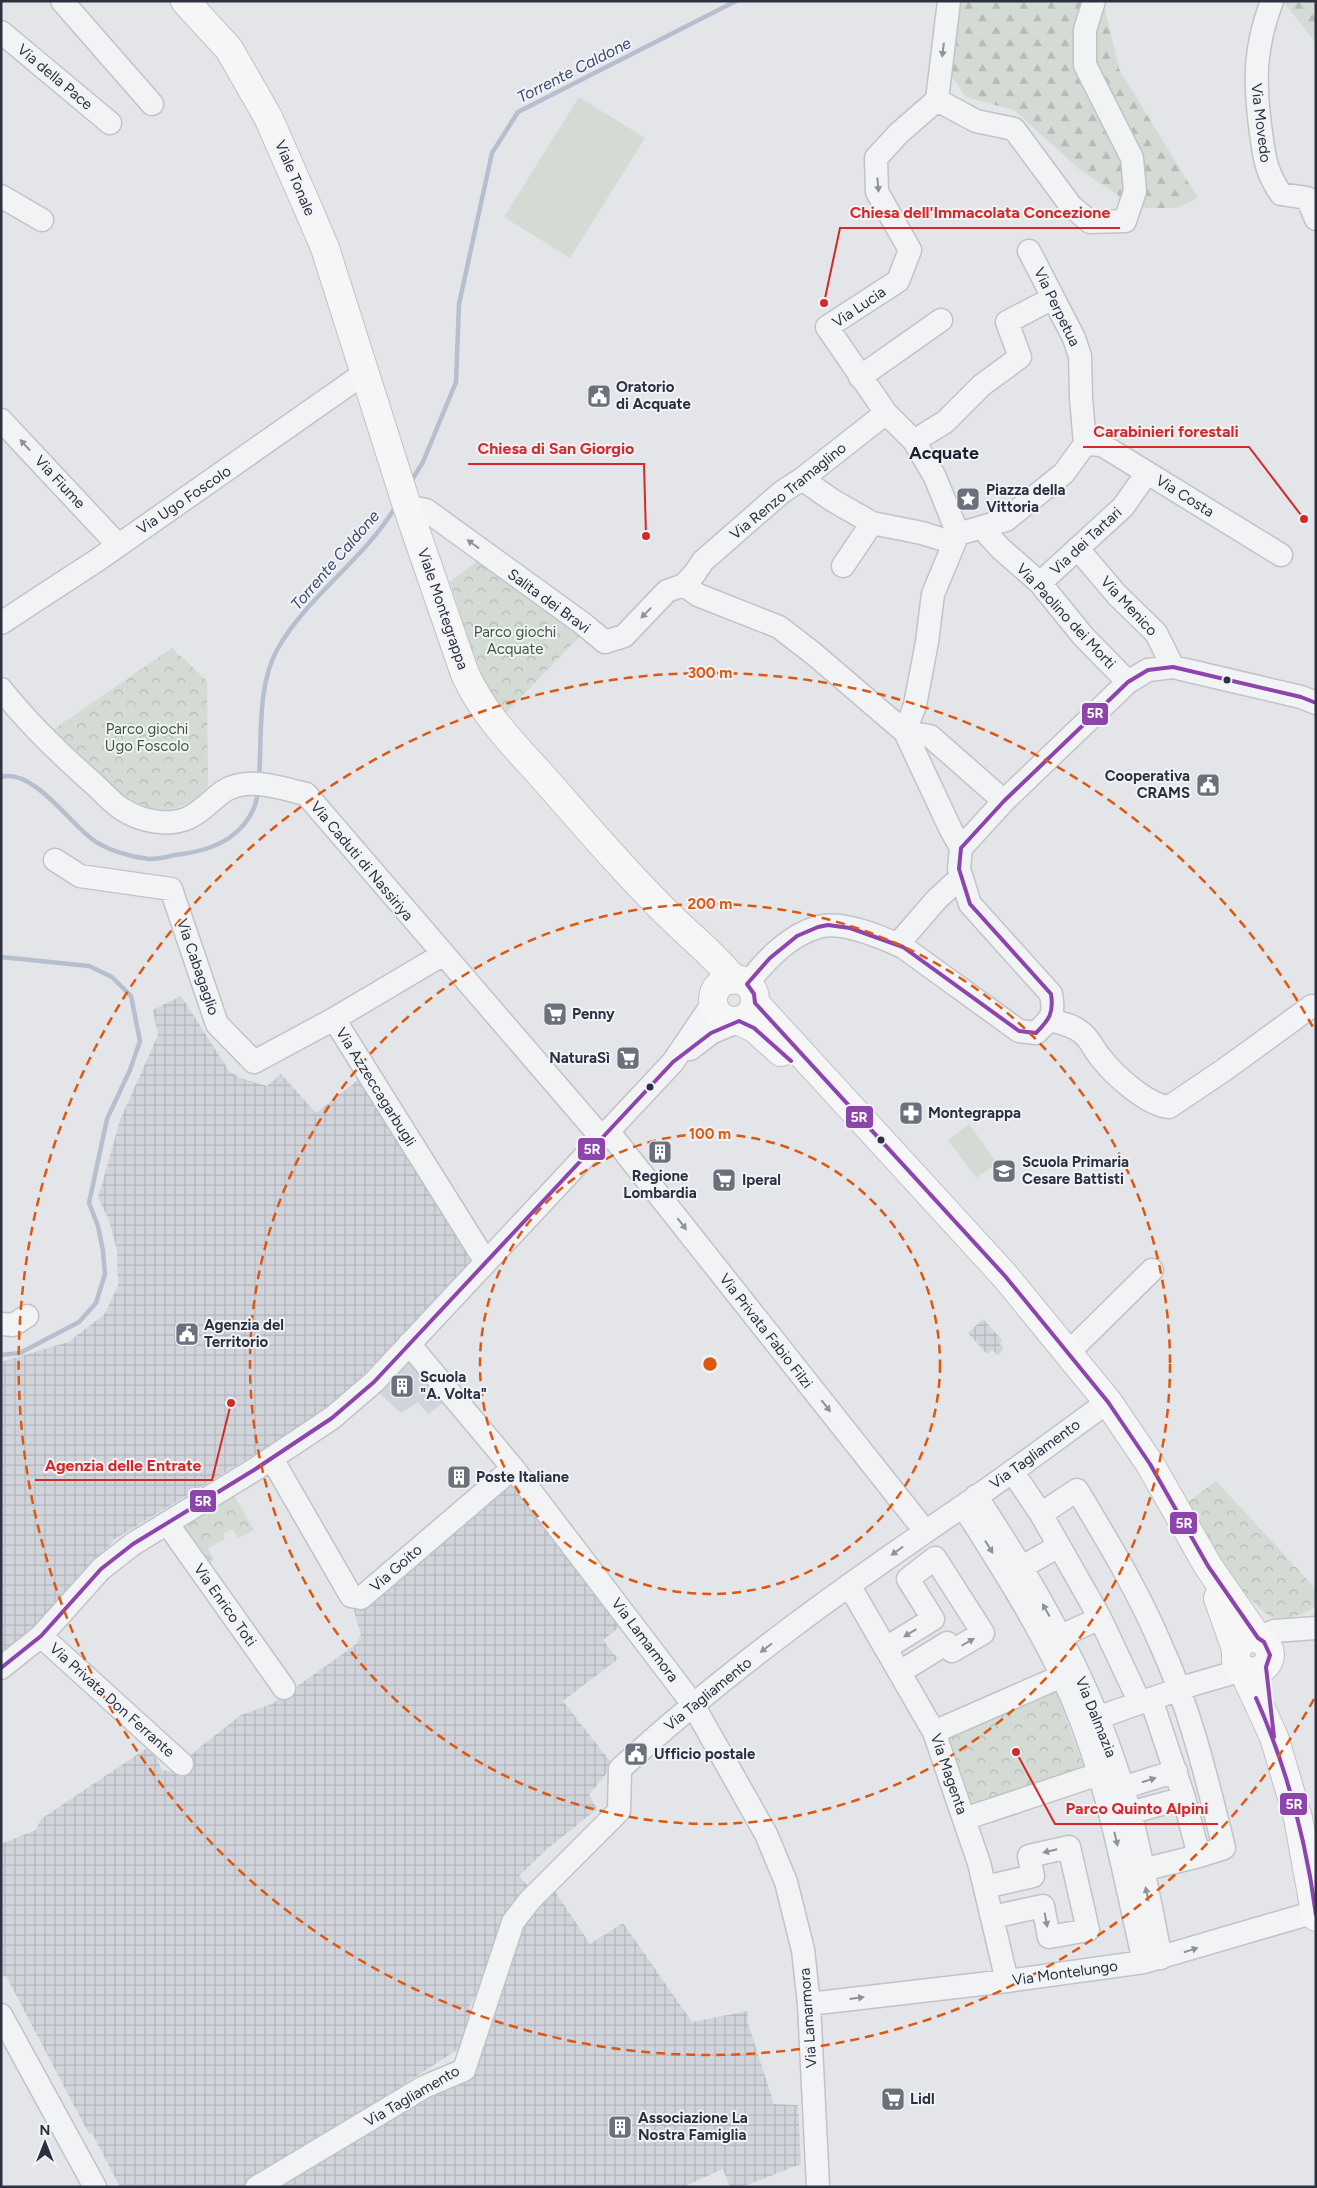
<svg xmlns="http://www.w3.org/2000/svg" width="1317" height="2188" font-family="Figtree,sans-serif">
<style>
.built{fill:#d2d4db}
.industrial{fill:url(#industrial-grid)}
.forest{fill:url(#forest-firs)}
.park{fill:url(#park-crowns)}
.pitch{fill:#d3dbd4}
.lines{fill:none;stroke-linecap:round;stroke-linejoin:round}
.stream{stroke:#b5bfd0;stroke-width:4.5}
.minor-casing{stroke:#c2c3c6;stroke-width:25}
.major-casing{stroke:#c0c2c5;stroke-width:30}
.minor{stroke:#f2f3f5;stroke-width:22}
.major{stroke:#f6f6f7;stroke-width:28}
.bus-1-casing{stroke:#f1f3f7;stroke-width:8}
.bus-1{stroke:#8e44ad;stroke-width:4}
.oneway{fill:#8f929a}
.ring{fill:none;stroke:#df570f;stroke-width:2.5;stroke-dasharray:9 6}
.bus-dot{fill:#2c313f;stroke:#f1f3f7;stroke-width:2}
.labels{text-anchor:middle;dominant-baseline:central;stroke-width:4;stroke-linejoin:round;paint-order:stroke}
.street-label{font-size:15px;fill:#2c313f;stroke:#f1f3f7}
.poi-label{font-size:15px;font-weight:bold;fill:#2c313f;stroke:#f1f3f7;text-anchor:start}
.park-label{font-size:15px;fill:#3e5a3a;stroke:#f1f3f7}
.water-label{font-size:16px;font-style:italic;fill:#3a4d6f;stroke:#f1f3f7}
.quarter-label{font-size:18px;font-weight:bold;fill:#1e2230;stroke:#f1f3f7}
.centre{fill:#df570f;stroke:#f1f3f7;stroke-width:2.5}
.ring-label{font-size:15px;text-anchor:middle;font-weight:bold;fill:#df570f;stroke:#f1f3f7;stroke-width:4;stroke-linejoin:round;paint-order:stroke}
.leader{fill:none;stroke:#d62828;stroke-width:2}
.callout-dot{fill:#d62828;stroke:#f1f3f7;stroke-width:2}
.callout-label{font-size:16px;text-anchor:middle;font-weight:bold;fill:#d62828;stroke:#f1f3f7;stroke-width:4;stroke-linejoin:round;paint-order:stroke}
.line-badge{stroke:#f1f3f7;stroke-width:2}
.badge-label{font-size:14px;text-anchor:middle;font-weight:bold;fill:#fff}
</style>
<defs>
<pattern id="industrial-grid" width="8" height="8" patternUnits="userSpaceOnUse" patternTransform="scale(1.25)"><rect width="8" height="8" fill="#d2d4db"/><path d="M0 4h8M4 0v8" fill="none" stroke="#b4b6bd"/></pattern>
<pattern id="forest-firs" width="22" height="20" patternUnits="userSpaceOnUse" patternTransform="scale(1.25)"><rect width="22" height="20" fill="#d3dbd4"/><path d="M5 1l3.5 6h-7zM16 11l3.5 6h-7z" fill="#b5bcb7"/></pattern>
<pattern id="park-crowns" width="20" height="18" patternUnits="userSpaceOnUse" patternTransform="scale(1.25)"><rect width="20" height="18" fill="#d3dbd4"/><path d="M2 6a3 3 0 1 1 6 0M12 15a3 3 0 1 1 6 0" fill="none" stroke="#b5bcb7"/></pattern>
</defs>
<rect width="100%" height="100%" fill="#e3e5e8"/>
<path class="built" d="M 412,1353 L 449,1399 L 428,1414 L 418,1402 L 401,1413 L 379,1393 Z"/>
<path class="industrial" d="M 181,996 L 229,1071 L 240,1078 L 267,1086 L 281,1074 L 316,1113 L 363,1076 L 473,1261 L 331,1408 L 115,1539 L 29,1634 L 1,1654 L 1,1362 L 68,1342 L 104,1315 L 118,1286 L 117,1250 L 109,1220 L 98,1198 L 120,1120 L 158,1035 L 153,1010 Z
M 983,1319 L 1002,1340 L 1000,1344 L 1004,1349 L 998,1355 L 992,1350 L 987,1354 L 968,1333 Z
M 504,1482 L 514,1484 L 622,1625 L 603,1640 L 618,1659 L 563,1701 L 613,1765 L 589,1795 L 597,1809 L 547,1849 L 519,1876 L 529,1887 L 469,2008 L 476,2015 L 468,2043 L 243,2187 L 120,2187 L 92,2133 L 89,2134 L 6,1976 L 1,1977 L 1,1844 L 36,1830 L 41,1819 L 150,1746 L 162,1770 L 173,1772 L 200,1747 L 241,1715 L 272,1704 L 330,1663 L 356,1644 L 361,1635 L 353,1607 Z
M 552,1887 L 590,1944 L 623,1923 L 692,2022 L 748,2011 L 747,2020 L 774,2104 L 798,2105 L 801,2164 L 742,2187 L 730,2187 L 723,2169 L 683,2187 L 260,2187 L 470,2073 L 521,1919 Z"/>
<path class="forest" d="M 957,1 L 1103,1 L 1119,69 L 1198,198 L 1177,208 L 1137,208 L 1080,170 L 1014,110 L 966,97 L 948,71 Z
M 1283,1 L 1316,1 L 1316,43 Z"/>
<path class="park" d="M 478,560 L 581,635 L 504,715 C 477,676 465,627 450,582 Z
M 172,648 L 207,681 L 208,786 C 154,849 91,768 54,729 Z
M 1216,1481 L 1316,1589 L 1316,1606 L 1303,1614 L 1285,1618 L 1271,1617 L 1265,1613 L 1236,1585 L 1188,1502 Z
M 234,1495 L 254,1530 L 238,1538 L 232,1529 L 223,1534 L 225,1539 L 208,1548 L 214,1560 L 204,1567 L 181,1529 Z
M 1054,1686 L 1084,1768 L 974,1809 L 948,1736 Z"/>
<path class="pitch" d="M 579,97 L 645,138 L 570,258 L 504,217 Z
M 969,1124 L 997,1163 L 976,1178 L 948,1140 Z"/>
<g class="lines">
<path class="stream" d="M 410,483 L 423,462 L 456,382 L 459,304 L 492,153 L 518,112 L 736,1
M 1,777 C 32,768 69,822 92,839 C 106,850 131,857 149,859 C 157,859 167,857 175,855 C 193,853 214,848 229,838 C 246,826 256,811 258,791
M 259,778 C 262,738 257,686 277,650 C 307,596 364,560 396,506
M 1,957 L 89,966 L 112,977 L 131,996 L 140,1041 L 130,1070 L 107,1119 L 89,1203 L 98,1226 L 103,1251 L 105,1274 L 96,1303 L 79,1322 L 20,1353 L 1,1355"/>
<g class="minor-casing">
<path id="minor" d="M 62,1 L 152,104
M 949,1 L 937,100 L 899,133 L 876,158 L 877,192 L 910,250 L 898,281 L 827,327 L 886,413 L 914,441 L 935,477 L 958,534
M 1272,1 C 1255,46 1254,78 1260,125 C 1264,154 1264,169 1281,194 L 1307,198 L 1316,219
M 1,32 L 110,123
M 937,100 L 976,121 L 1014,129 L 1071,206 L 1090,222 L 1125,221 L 1135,191 L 1132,158 L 1085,65 L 1085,30 L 1094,1
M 1,196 L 42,220
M 860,377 L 941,320
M 1,420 L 118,545
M 914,441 L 945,422 L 982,385 L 1020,357 L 1007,322 L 1053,298
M 1085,444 L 1102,445 L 1281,555
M 802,479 L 832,500 L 872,523 L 922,533 L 954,543
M 408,509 L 416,508 L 426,510 L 582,623 L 605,642 L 624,636 L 667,591 L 684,585 L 695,573 L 703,561 L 782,492 L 802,479 L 886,413
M 982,528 L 1000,548 L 1040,583 L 1083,636 L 1128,682
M 958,534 L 1006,520 L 1064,473 L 1085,444 L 1081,398 L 1080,356 L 1074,338 L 1029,251
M 1078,549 L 1117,595 L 1156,633 L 1173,667
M 843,566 L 872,523
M 1040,583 L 1123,507 L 1147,473
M 684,585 L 698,595 L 779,627 L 814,654 L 905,732 L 951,830 L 961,848
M 1,623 L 99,559 L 356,379 L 366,374
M 1,689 C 28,723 61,755 94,784 C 103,792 112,803 122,809 C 140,821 168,827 188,818 C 202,812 212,799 224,791 C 248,776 281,788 306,794 L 602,1138
M 905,732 L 915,705 L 927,642 L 933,594 L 958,534
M 905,732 L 930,736 L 1004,801
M 961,848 L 1004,801 L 1128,682 L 1148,670 L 1173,667 L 1301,697 L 1316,703
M 55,860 L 80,876 L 171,889 L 217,1024 L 254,1062 L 334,1019
M 898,944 L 937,899 L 961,877
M 442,955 L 334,1019 L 486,1262
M 747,984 C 766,960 788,936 818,927 C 842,920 881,937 903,947 L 1019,1031 L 1036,1033 C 1051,1018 1055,1017 1051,994 L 970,904 L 959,869 L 961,848
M 1050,1020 C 1061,1023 1073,1025 1082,1033 C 1090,1039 1094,1050 1101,1058 C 1114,1075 1147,1105 1169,1107 L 1224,1070 L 1312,1006
M 690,1049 L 711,1033 L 739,1021
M 608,1131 L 925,1531
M 1,1324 L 13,1325 L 27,1316
M 409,1344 L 513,1468 L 692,1703 L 766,1834 L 786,1882 L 803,1950 L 809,2004 L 818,2187
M 1068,1353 L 1152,1270
M 272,1459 L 351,1596 L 361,1598 L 513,1468
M 1012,1471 L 1041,1514 L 1100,1618 L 1061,1636
M 976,1496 C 1033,1582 1085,1672 1117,1770 C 1138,1831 1148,1896 1161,1958
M 963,1506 C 998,1561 1034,1617 1062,1676 C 1105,1765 1122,1866 1144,1962
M 1041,1514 L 1077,1490 C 1107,1540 1137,1589 1160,1643 C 1190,1708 1207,1779 1224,1848 L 1199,1856 L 1184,1798 L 1151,1699
M 167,1523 L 284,1688
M 1022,1567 L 1059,1546
M 849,1585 L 934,1732 L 979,1863 L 1007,1981
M 1100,1618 L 1140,1703
M 41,1636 L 182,1764
M 1258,1638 L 1274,1631 L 1316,1628
M 886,1648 L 933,1619 L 908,1579 L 935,1558 L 983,1633 L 952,1651 L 947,1643 L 900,1672
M 1,1668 L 41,1636 L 101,1569 L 133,1544 L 254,1470 L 332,1418 L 374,1382 L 673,1062 L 713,1003
M 1085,1722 L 1191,1685 L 1243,1670
M 934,1732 L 1062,1676
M 1122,1788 L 1176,1771
M 1129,1813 L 1184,1798
M 964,1819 L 1099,1774
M 1142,1870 L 1199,1856
M 985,1887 L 1033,1876 L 1029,1856 L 1069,1847 L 1088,1930 L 1049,1937 L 1043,1906 L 992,1917
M 809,2004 L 1007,1981 L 1144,1962 L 1315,1912
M 1,2015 L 95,2187
M 257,2187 L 424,2087 L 464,2070 L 513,1922 L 530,1900 L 619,1811 L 620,1769 C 726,1671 844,1587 963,1506 C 1012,1473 1060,1436 1108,1402"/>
</g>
<g class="major-casing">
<path id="major" d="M 185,1 L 229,49 L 268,117 L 304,199 L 325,248 L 408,509 L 465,674 C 483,714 513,744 542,776 C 586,826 630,878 678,924 C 698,943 716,957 734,980
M713 1000a21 21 0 1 1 42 0a21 21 0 1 1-42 0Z
M 755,1003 L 1005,1276 L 1108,1402 L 1150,1464 L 1208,1566 L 1258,1638
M 739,1021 L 754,1028 L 781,1052
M 1218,1598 L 1236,1649 L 1236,1661 L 1243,1670 L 1255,1672 C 1281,1663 1270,1632 1244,1639 L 1236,1649
M 1243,1670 L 1274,1737 L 1298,1818 L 1316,1917"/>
</g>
<use href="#minor" class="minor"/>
<use href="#major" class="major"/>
<g class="bus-1-casing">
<path id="bus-1" d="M 1,1668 L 41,1636 L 101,1569 L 133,1544 L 254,1470 L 332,1418 L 374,1382 L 673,1062 L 711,1033 L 739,1021 L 754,1028 L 791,1061
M 1256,1698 C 1287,1768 1306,1840 1316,1915
M 1274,1737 L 1266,1667 L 1270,1655 L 1264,1642 L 1258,1638 L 1208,1566 L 1150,1464 L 1108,1402 L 1005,1276 L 755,1003 L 754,994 L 747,984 L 770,958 L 797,936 L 818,927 L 828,925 L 850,928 L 903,947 L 1019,1031 L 1036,1033 C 1049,1020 1054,1013 1051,994 L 970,904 L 959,869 L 961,848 L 1004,801 L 1128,682 L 1148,670 L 1173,667 L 1301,697 L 1316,703"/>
</g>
<use href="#bus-1" class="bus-1"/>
</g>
<defs><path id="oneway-solid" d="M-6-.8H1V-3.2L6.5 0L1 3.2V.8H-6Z" transform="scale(1.25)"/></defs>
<g class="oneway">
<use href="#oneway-solid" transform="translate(943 50) rotate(97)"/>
<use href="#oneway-solid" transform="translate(878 185) rotate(85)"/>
<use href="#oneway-solid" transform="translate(25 445) rotate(-133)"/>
<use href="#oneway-solid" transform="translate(473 544) rotate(-144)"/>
<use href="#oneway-solid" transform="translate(646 613) rotate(134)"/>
<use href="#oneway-solid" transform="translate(682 1224) rotate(52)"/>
<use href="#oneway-solid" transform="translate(826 1406) rotate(52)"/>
<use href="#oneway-solid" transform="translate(989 1547) rotate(58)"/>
<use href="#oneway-solid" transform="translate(897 1551) rotate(144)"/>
<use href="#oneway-solid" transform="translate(1046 1610) rotate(-119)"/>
<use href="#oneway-solid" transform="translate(910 1633) rotate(149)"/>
<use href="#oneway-solid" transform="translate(968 1642) rotate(-30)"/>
<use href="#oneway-solid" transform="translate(766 1648) rotate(143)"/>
<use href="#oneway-solid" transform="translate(1149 1780) rotate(-17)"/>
<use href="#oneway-solid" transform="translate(1116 1839) rotate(77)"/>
<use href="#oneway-solid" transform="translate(1050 1851) rotate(167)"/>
<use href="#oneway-solid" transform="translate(1147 1894) rotate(-102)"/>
<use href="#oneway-solid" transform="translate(1046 1920) rotate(79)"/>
<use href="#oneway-solid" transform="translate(1191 1950) rotate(-17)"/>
<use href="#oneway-solid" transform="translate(857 1998) rotate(-7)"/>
</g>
<g class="ring">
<circle cx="710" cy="1364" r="230"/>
<circle cx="710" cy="1364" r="460"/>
<path d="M1314 1699A691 691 0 1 1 1314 1029"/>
</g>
<defs>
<g id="civic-square" transform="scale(1.25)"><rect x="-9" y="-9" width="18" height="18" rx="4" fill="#6c707a" stroke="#f1f3f7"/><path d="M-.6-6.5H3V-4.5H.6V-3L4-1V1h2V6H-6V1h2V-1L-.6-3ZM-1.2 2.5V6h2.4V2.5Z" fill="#fff"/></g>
<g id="sight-square" transform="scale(1.25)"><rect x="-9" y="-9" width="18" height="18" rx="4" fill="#6c707a" stroke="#f1f3f7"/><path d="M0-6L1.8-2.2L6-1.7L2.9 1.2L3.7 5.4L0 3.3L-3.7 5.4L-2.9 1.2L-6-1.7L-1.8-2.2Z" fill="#fff"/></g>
<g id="supermarket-square" transform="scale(1.25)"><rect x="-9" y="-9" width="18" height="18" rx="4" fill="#6c707a" stroke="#f1f3f7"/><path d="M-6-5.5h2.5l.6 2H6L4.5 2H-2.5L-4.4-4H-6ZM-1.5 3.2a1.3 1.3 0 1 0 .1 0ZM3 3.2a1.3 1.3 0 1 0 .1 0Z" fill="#fff"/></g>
<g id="pharmacy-square" transform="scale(1.25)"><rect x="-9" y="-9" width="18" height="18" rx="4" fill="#6c707a" stroke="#f1f3f7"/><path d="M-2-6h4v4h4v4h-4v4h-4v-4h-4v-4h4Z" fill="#fff"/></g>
<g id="building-square" transform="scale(1.25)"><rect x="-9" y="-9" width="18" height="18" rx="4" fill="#6c707a" stroke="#f1f3f7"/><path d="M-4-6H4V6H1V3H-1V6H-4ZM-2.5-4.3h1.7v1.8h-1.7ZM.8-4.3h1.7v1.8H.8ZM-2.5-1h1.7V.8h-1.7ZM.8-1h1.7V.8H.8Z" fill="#fff"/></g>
<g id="school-square" transform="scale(1.25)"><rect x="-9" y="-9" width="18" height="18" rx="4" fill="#6c707a" stroke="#f1f3f7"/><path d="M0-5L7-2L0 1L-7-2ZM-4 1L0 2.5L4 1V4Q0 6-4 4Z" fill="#fff"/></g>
</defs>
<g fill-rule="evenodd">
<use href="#civic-square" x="599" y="396"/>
<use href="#sight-square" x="968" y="499"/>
<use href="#civic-square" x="1208" y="785"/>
<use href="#supermarket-square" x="555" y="1014"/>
<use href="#supermarket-square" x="628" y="1058"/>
<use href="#pharmacy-square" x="911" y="1113"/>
<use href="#building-square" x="660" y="1152"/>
<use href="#school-square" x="1004" y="1171"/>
<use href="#supermarket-square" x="724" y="1180"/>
<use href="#civic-square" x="187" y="1334"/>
<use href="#building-square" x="402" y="1386"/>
<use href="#building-square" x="459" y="1477"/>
<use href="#civic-square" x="636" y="1754"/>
<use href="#supermarket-square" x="893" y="2099"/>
<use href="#building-square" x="620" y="2127"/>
</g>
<g class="bus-dot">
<circle cx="1227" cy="680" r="4.5"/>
<circle cx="650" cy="1087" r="4.5"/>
<circle cx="881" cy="1140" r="4.5"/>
</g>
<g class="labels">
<g class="street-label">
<text transform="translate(55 77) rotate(40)">Via della Pace</text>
<text transform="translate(1261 123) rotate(83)">Via Movedo</text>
<text transform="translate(295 178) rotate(67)">Viale Tonale</text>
<text transform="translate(859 307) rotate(-34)">Via Lucia</text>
<text transform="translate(1057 307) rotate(64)">Via Perpetua</text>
<text transform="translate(60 482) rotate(47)">Via Fiume</text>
<text transform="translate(788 491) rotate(-39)">Via Renzo Tramaglino</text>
<text transform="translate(1185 496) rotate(32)">Via Costa</text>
<text transform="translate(184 500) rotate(-34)">Via Ugo Foscolo</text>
<text transform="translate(1086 541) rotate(-43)">Via dei Tartari</text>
<text transform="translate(549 601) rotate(36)">Salita dei Bravi</text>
<text transform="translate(1129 606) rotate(47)">Via Menico</text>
<text transform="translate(443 609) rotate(71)">Viale Montegrappa</text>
<text transform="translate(1066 616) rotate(47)">Via Paolino dei Morti</text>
<text transform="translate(362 861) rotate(50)">Via Caduti di Nassiriya</text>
<text transform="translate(198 967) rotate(71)">Via Cabagaglio</text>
<text transform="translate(376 1087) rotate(58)">Via Azzeccagarbugli</text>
<text transform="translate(766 1331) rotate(52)">Via Privata Fabio Filzi</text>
<text transform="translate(1035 1454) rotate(-36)">Via Tagliamento</text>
<text transform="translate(396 1568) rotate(-41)">Via Goito</text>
<text transform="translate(225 1605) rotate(55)">Via Enrico Toti</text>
<text transform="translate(645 1640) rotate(53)">Via Lamarmora</text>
<text transform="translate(708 1694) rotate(-39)">Via Tagliamento</text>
<text transform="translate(112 1700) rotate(42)">Via Privata Don Ferrante</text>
<text transform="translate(1096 1717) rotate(68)">Via Dalmazia</text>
<text transform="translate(949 1774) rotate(71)">Via Magenta</text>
<text transform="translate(1065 1973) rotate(-8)">Via Montelungo</text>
<text transform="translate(808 2018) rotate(-94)">Via Lamarmora</text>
<text transform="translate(412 2096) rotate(-30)">Via Tagliamento</text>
</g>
<g class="poi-label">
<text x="616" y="387">Oratorio<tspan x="616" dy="17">di Acquate</tspan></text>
<text x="986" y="490">Piazza della<tspan x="986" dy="17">Vittoria</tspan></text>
<text x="1190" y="776" text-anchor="end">Cooperativa<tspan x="1190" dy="17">CRAMS</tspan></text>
<text x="572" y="1014">Penny</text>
<text x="610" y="1058" text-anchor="end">NaturaSì</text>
<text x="928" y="1113">Montegrappa</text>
<text x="1022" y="1162">Scuola Primaria<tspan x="1022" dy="17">Cesare Battisti</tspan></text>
<text x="660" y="1176" text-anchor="middle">Regione<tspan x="660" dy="17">Lombardia</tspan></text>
<text x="742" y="1180">Iperal</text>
<text x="204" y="1325">Agenzia del<tspan x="204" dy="17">Territorio</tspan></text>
<text x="420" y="1377">Scuola<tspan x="420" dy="17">"A. Volta"</tspan></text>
<text x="476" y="1477">Poste Italiane</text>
<text x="654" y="1754">Ufficio postale</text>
<text x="910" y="2099">Lidl</text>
<text x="638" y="2118">Associazione La<tspan x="638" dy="17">Nostra Famiglia</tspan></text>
</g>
<g class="park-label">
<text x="515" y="632">Parco giochi<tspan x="515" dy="17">Acquate</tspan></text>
<text x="147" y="729">Parco giochi<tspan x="147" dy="17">Ugo Foscolo</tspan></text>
</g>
<g class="water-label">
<text transform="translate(574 70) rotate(-27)">Torrente Caldone</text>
<text transform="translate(335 560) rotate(-49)">Torrente Caldone</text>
</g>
<g class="quarter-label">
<text x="944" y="453">Acquate</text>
</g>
</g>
<circle cx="710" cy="1364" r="8" class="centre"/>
<g class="ring-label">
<text x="710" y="678">300 m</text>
<text x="710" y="909">200 m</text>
<text x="710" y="1139">100 m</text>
</g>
<path class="leader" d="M824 303L840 228H1120M1304 519L1249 447H1083M646 536L644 464H468M231 1403L212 1480H35M1016 1752L1055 1824H1218"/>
<g class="callout-dot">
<circle cx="824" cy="303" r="5"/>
<circle cx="1304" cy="519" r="5"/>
<circle cx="646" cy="536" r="5"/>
<circle cx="231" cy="1403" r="5"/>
<circle cx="1016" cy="1752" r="5"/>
</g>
<g class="callout-label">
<text x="980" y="218">Chiesa dell'Immacolata Concezione</text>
<text x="1166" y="437">Carabinieri forestali</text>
<text x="556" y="454">Chiesa di San Giorgio</text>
<text x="123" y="1471">Agenzia delle Entrate</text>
<text x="1137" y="1814">Parco Quinto Alpini</text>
</g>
<g class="line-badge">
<rect x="1081" y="702" width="28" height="24" rx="5" fill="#8e44ad"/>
<rect x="845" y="1105" width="29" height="24" rx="5" fill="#8e44ad"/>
<rect x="577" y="1137" width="29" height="24" rx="5" fill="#8e44ad"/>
<rect x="189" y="1489" width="28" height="24" rx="5" fill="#8e44ad"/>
<rect x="1169" y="1511" width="29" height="24" rx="5" fill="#8e44ad"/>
<rect x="1279" y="1792" width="29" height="24" rx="5" fill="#8e44ad"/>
</g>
<g class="badge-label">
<text x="1095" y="718">5R</text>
<text x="859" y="1122">5R</text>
<text x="592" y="1154">5R</text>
<text x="203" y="1506">5R</text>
<text x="1184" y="1528">5R</text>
<text x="1294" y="1809">5R</text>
</g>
<rect width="1317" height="2188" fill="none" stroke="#2c313f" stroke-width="5"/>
<g transform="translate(45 2143)" stroke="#f1f3f7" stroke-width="4" paint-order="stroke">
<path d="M0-4L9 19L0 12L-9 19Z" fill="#2c313f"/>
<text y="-8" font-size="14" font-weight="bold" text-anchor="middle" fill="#2c313f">N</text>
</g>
</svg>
